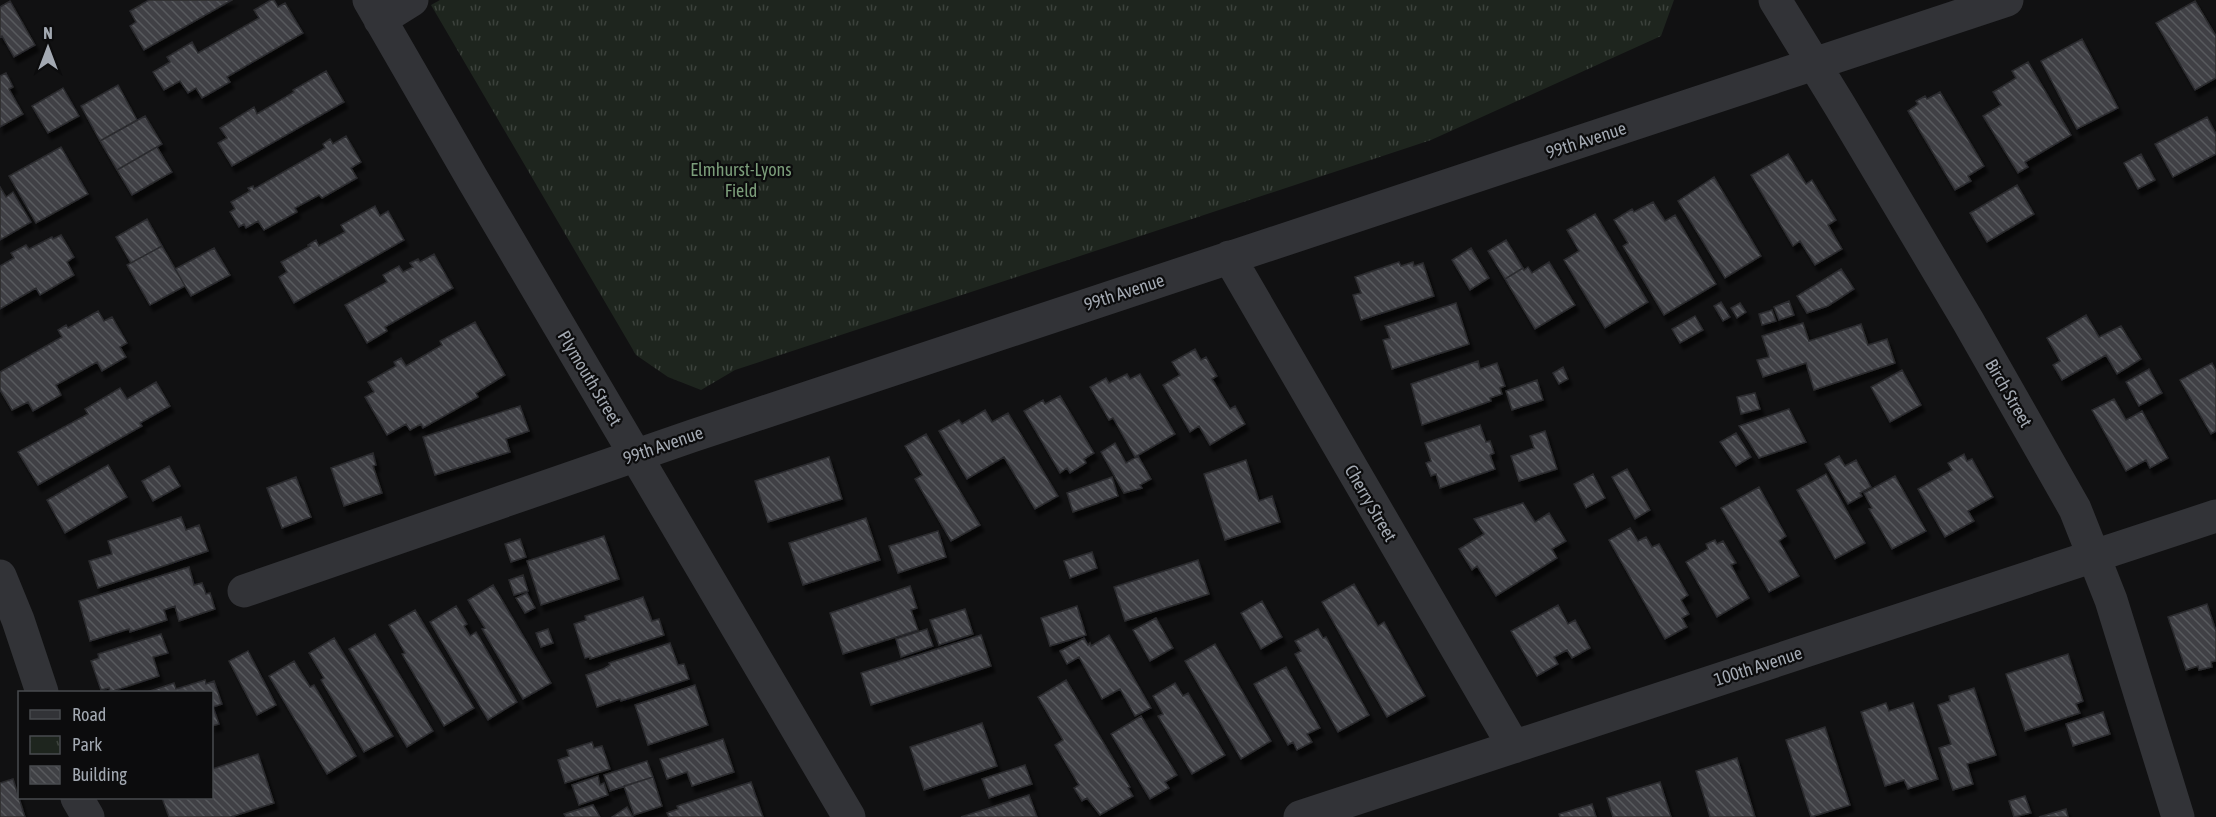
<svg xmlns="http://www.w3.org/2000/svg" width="2216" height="817" font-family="'Asap Condensed',sans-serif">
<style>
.park{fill:url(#park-tufts)}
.building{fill:url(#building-back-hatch);stroke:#2b2b2e;stroke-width:1.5;filter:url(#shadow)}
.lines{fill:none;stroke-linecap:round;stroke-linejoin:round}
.minor{stroke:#323337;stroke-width:33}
.labels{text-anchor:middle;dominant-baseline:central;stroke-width:4.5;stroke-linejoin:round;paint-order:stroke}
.street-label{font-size:18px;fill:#a3a9b2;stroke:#0c0c0d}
.park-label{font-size:18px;fill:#7b9d7a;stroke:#0c0c0d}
</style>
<defs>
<pattern id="park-tufts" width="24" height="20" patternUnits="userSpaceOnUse" patternTransform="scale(1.5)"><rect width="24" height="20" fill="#1e251e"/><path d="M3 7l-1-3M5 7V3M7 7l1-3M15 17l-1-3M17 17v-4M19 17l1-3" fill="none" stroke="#3c423c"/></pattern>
<pattern id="building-back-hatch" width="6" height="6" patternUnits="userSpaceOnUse" patternTransform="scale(1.5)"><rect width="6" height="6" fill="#404145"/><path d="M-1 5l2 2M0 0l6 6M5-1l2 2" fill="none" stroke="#585a5d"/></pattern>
<filter id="shadow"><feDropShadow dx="3.5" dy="6" stdDeviation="1.5" flood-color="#0009"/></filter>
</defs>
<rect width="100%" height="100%" fill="#111112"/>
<path class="park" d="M 440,0 L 1674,0 L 1661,36 L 1431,140 L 735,370 L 701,390 L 668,377 L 636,355 L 431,5 Z"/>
<path class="building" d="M 149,0 L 232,0 L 144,50 L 130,26 L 136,22 L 130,11 Z
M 271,0 L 274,0 L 278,7 L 285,3 L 303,33 L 227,77 L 230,82 L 202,98 L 196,88 L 188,93 L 180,81 L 164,90 L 153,72 L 170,62 L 167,57 L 192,42 L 198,53 L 259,18 L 254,10 Z
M 10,1 L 35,45 L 14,57 L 2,36 L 0,37 L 0,7 Z
M 2195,1 L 2216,36 L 2216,78 L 2195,90 L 2156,23 Z
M 2082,39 L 2118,108 L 2077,129 L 2041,61 Z
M 2028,62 L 2071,135 L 2025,162 L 2028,167 L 2018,173 L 1983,116 L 2001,105 L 1993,92 L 2016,78 L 2012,71 Z
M 326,71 L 344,102 L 232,166 L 218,143 L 227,138 L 220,128 L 254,107 L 257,114 L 294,92 L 293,90 Z
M 6,73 L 13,87 L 9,89 L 23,114 L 0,127 L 0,76 Z
M 118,85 L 137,120 L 100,141 L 81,106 Z
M 63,88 L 79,116 L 48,133 L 32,106 Z
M 1940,92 L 1984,166 L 1968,176 L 1971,181 L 1955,190 L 1908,111 L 1918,104 L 1916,101 L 1925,96 L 1927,99 Z
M 145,116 L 162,144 L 117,170 L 100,141 Z
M 2207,117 L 2216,134 L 2216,154 L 2173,177 L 2155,144 Z
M 346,136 L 361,162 L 351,168 L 357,178 L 322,198 L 319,195 L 295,208 L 297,212 L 264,230 L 258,221 L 246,228 L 244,224 L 239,227 L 230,212 L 235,209 L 231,202 L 250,191 L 248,188 L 253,186 L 254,189 L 325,148 L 323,144 L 330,139 L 333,144 Z
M 61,147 L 88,194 L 36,223 L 9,176 Z
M 157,147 L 172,172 L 132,195 L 117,170 Z
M 1788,154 L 1806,184 L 1812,180 L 1836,220 L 1828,225 L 1842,249 L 1815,265 L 1800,241 L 1793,246 L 1751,175 Z
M 2141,154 L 2155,180 L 2138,189 L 2124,163 Z
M 1714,177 L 1761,256 L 1725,278 L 1678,201 Z
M 2017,185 L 2034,214 L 1987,242 L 1970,213 Z
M 0,187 L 6,197 L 13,192 L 31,222 L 0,240 Z
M 1653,202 L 1665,221 L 1675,215 L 1716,284 L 1664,315 L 1623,246 L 1628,243 L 1614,220 L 1632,209 L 1634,212 Z
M 375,206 L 380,216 L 388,211 L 404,240 L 294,303 L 279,277 L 287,272 L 281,262 L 310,246 L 308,245 L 316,240 L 319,246 L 345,232 L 341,225 Z
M 1595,214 L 1648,302 L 1605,328 L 1564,260 L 1579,251 L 1567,230 Z
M 147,219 L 162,246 L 131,263 L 116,237 Z
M 61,235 L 74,257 L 67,262 L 74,275 L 40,295 L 36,288 L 0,309 L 0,266 L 14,258 L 11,253 L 26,245 L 29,249 L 52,237 L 53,239 Z
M 1506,240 L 1523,268 L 1505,279 L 1488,251 Z
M 162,246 L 185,286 L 150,305 L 127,265 Z
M 214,248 L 230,275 L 191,296 L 175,269 Z
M 1471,248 L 1489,278 L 1470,290 L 1452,260 Z
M 434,254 L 453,288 L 385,327 L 387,331 L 367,343 L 345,305 L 387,282 L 383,275 L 399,266 L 403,272 L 413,267 L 410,263 L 418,259 L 420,262 Z
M 1399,262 L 1401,266 L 1413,262 L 1414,266 L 1423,263 L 1434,296 L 1361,320 L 1353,295 L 1361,293 L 1355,277 Z
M 1549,262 L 1575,305 L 1535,329 L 1505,279 L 1523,268 L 1524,270 L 1528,267 L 1532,273 Z
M 1841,269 L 1854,289 L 1828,306 L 1807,313 L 1797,296 Z
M 1789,301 L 1794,315 L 1779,320 L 1774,307 Z
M 1721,302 L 1730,317 L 1723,321 L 1714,306 Z
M 1456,303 L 1469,344 L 1392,369 L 1383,340 L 1390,338 L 1385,326 Z
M 1740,303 L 1746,312 L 1737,318 L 1731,308 Z
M 1772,310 L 1776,321 L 1762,325 L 1759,314 Z
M 98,311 L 104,321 L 112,317 L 127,343 L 120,347 L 126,357 L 102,371 L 97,362 L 56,385 L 61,395 L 33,411 L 28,402 L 12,410 L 0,390 L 0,372 L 62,337 L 58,330 L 66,325 L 68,328 Z
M 2086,315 L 2099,337 L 2121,326 L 2141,359 L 2117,374 L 2106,355 L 2062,380 L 2053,365 L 2060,361 L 2047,338 Z
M 1695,316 L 1703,330 L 1680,343 L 1672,329 Z
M 475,322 L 505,375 L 476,393 L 478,397 L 423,428 L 421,424 L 410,430 L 406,424 L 387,435 L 365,397 L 374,392 L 368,382 L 396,366 L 394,362 L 401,358 L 406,366 L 442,345 L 440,341 Z
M 1803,323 L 1809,341 L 1861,324 L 1868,345 L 1887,339 L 1895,363 L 1814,390 L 1806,363 L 1763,377 L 1757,360 L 1769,357 L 1762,336 Z
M 1195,349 L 1201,360 L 1206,357 L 1217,376 L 1212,379 L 1230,409 L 1235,406 L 1245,424 L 1210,445 L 1199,426 L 1190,432 L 1163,385 L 1180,375 L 1172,362 Z
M 1478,361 L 1480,369 L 1497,363 L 1505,386 L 1500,388 L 1502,394 L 1490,398 L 1491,401 L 1422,425 L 1411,384 Z
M 2212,363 L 2216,371 L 2216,431 L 2211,434 L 2180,380 Z
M 1563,367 L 1568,379 L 1559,384 L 1553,373 Z
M 2149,369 L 2162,393 L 2139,406 L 2126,382 Z
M 1902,370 L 1921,405 L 1890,422 L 1871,387 Z
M 1127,374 L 1130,379 L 1140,374 L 1175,434 L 1135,457 L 1113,418 L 1109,420 L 1090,387 L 1106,378 L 1109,383 Z
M 1537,380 L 1543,400 L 1512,410 L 1506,391 Z
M 156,382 L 170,406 L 140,423 L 142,426 L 38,485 L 18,452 L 88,414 L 85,409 L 120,388 L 127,399 Z
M 1755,393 L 1760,409 L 1741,414 L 1737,397 Z
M 1060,396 L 1094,453 L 1084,459 L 1086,463 L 1070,473 L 1067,468 L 1060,473 L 1024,411 L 1043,400 L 1045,404 Z
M 2114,399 L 2126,420 L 2142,411 L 2168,458 L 2150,468 L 2146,460 L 2126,471 L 2092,410 Z
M 520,406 L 529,431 L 506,439 L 510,452 L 435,475 L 423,437 Z
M 1789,409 L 1806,442 L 1759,458 L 1739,426 Z
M 985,410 L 992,422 L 1008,413 L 1058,496 L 1035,509 L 1004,457 L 967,479 L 939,431 L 959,420 L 962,424 Z
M 1480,425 L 1486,442 L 1490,441 L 1494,453 L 1490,455 L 1495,469 L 1440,488 L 1436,474 L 1431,476 L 1426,463 L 1431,461 L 1425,443 Z
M 1545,431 L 1557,469 L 1519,481 L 1511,456 L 1534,448 L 1530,436 Z
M 1736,433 L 1751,457 L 1736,466 L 1720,442 Z
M 926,434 L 980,525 L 951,541 L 915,479 L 922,475 L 905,446 Z
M 1115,443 L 1126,463 L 1138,456 L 1151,479 L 1140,485 L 1142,488 L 1124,493 L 1101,452 Z
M 373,453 L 376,465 L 373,466 L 382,493 L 344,506 L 331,468 Z
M 1964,454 L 1967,461 L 1972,459 L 1993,497 L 1968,511 L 1974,521 L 1945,537 L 1918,489 L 1952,470 L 1948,463 Z
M 1839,456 L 1845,466 L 1856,460 L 1871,487 L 1860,493 L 1862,496 L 1848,504 L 1825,464 Z
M 829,457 L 842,499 L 768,522 L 755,481 Z
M 1246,460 L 1259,501 L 1272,496 L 1280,522 L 1225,540 L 1204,474 Z
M 108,465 L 127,497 L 65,533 L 47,500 Z
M 169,466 L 180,486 L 153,501 L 142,481 Z
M 1627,469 L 1650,510 L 1635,519 L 1612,477 Z
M 1593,474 L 1605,498 L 1586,508 L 1574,484 Z
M 1826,474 L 1865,543 L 1835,559 L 1797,490 Z
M 1895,476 L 1926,531 L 1892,549 L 1869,509 L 1872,508 L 1864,493 Z
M 296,477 L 311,517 L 282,528 L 267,488 Z
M 1112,477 L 1118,496 L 1073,512 L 1067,493 Z
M 1759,487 L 1786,536 L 1779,541 L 1799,576 L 1769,592 L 1721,508 Z
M 1523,503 L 1535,522 L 1549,513 L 1566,541 L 1552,549 L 1557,558 L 1496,596 L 1477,566 L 1472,570 L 1459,549 L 1484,534 L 1474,519 Z
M 181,517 L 186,530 L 199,525 L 208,551 L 98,588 L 89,561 L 112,554 L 108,541 Z
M 866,518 L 880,560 L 803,585 L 789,543 Z
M 1630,528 L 1638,541 L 1646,537 L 1652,547 L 1659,544 L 1688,595 L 1681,600 L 1689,614 L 1682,618 L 1687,627 L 1665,639 L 1609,540 Z
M 938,531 L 946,557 L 898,573 L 889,546 Z
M 604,536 L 619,579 L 541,605 L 527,561 Z
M 520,539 L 526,557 L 511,562 L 505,544 Z
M 1715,540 L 1717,544 L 1723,541 L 1736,563 L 1731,565 L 1749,598 L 1717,617 L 1686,562 L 1708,549 L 1706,544 Z
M 1092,552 L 1097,568 L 1070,578 L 1064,561 Z
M 1198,560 L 1209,594 L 1125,621 L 1114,587 Z
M 189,567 L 194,585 L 202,583 L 206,594 L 210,593 L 215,609 L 179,621 L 175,606 L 164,610 L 167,620 L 130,632 L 129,629 L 90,641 L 79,601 Z
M 523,575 L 528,591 L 514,595 L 509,580 Z
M 1354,584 L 1378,626 L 1384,622 L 1425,696 L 1387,717 L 1322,602 Z
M 493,585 L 551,683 L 523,699 L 482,629 L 485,628 L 468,600 Z
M 910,586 L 917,608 L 911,610 L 918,630 L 843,654 L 830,613 Z
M 527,593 L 535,608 L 525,613 L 516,598 Z
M 643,597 L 652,621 L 659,619 L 664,635 L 590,659 L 590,657 L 585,658 L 574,624 L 586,620 L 585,616 Z
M 1262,601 L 1282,637 L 1261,649 L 1241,613 Z
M 2207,604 L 2216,631 L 2216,661 L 2211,662 L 2212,667 L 2199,670 L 2198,666 L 2186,670 L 2168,617 Z
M 1558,605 L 1568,624 L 1575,620 L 1590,648 L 1572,658 L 1567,650 L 1554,657 L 1558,664 L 1537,676 L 1511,631 Z
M 456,606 L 467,624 L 464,626 L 470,636 L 476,632 L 517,702 L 488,720 L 430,622 Z
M 1077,606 L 1086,635 L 1050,646 L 1041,618 Z
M 965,609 L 973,634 L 939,645 L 930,620 Z
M 415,610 L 474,708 L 444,726 L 402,654 L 405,653 L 389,625 Z
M 1156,618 L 1173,648 L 1150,661 L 1133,630 Z
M 548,629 L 553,643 L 541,647 L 536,633 Z
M 927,629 L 933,646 L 901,657 L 896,639 Z
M 1318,629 L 1323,638 L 1326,637 L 1369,715 L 1338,732 L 1295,654 L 1301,651 L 1295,641 Z
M 161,634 L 168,653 L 153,657 L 159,676 L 110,692 L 109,688 L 101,690 L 91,661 L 99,658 L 98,654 Z
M 375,634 L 433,731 L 407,747 L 349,649 Z
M 981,635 L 991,666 L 871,705 L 861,673 Z
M 1109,635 L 1151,708 L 1135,716 L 1120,689 L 1102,699 L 1079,657 L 1067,664 L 1060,651 L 1084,638 L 1088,645 L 1090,643 L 1091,646 Z
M 334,638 L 393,736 L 364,752 L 321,680 L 324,678 L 309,653 Z
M 670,643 L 678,665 L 684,664 L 689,679 L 621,701 L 620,699 L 597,707 L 586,675 L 603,669 L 610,665 L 609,663 Z
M 1215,644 L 1271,741 L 1241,759 L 1185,661 Z
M 248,651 L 276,705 L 257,715 L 229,661 Z
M 2068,654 L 2083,701 L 2076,704 L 2080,713 L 2025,731 L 2006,674 Z
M 294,661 L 310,687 L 314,685 L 356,756 L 327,774 L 269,676 Z
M 1286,667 L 1320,728 L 1307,734 L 1312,742 L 1297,750 L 1293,742 L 1288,745 L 1254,684 Z
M 205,680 L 206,684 L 214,681 L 222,704 L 213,707 L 219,724 L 212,726 L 212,692 L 147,692 L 174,683 L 176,689 Z
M 1066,680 L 1130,787 L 1128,788 L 1133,796 L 1100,815 L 1087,798 L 1082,801 L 1074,788 L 1079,785 L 1055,745 L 1063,740 L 1038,697 Z
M 1175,683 L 1183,696 L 1188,693 L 1225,755 L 1192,774 L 1158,716 L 1163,714 L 1153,696 Z
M 695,685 L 708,725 L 648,745 L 635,705 Z
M 1974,688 L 1996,755 L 1967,764 L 1973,784 L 1953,790 L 1939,748 L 1951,744 L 1938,705 L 1950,701 L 1949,696 Z
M 1886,703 L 1889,711 L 1913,703 L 1938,779 L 1908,789 L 1904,780 L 1885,786 L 1861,712 Z
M 2103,712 L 2110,734 L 2073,746 L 2066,724 Z
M 1141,716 L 1177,775 L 1165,782 L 1169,788 L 1150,799 L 1111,734 Z
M 982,723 L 997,766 L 924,790 L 910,747 Z
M 1825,727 L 1850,805 L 1811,817 L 1786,740 Z
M 723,739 L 734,772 L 692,786 L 687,772 L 667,779 L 660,759 Z
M 592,742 L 594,748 L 602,746 L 610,769 L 565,783 L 558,760 L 569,756 L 567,750 Z
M 258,754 L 274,803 L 231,817 L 169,817 L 162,798 L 212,798 L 212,769 Z
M 1737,758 L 1755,817 L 1710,817 L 1696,771 Z
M 647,761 L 653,777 L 610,791 L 604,775 Z
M 1025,765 L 1032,784 L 989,798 L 982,779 Z
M 598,776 L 600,785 L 604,783 L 608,795 L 579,805 L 572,785 Z
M 653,777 L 662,806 L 634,815 L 624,786 Z
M 13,779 L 25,817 L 0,817 L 0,783 Z
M 751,782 L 763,817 L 669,817 L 667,813 L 678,809 L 677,806 Z
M 1660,782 L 1671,817 L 1613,817 L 1607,798 Z
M 1029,795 L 1037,817 L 961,817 Z
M 2025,796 L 2031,813 L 2014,817 L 2009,801 Z
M 1592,804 L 1596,817 L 1560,817 L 1559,814 Z
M 593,805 L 600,817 L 566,817 L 564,814 Z
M 627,807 L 633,817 L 612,817 Z
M 2066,809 L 2068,817 L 2039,817 Z"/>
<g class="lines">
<path class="minor" d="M 369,0 L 473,180 L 849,817
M 1775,0 L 1840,106 L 1968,321 L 2075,509 L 2111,600 L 2178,817
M 380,20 L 412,0
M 1229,257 L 1514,747
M 0,576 L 18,620 L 42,692
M 244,591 L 692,436 L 2007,0
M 77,798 L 88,817
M 1300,817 L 2216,516"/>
</g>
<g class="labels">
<g class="street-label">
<text transform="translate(1586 140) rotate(-18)">99th Avenue</text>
<text transform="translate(1124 292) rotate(-18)">99th Avenue</text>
<text transform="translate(590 378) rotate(59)">Plymouth Street</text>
<text transform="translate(2009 393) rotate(60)">Birch Street</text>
<text transform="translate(663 445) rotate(-19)">99th Avenue</text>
<text transform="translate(1371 503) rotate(60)">Cherry Street</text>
<text transform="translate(1758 666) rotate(-18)">100th Avenue</text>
</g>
<g class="park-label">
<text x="741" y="169">Elmhurst-Lyons<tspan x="741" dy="21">Field</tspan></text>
</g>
</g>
<rect x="18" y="691" width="195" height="108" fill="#0c0c0d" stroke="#484b4f" stroke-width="1.5"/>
<rect x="30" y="710" width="30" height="9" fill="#323337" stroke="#484b4f" stroke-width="1.5"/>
<text x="72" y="721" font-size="18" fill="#a3a9b2">Road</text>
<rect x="30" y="736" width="30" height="18" fill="url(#park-tufts)" stroke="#484b4f" stroke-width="1.5"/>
<text x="72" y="751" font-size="18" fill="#a3a9b2">Park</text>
<rect x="30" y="766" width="30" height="18" fill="url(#building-back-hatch)" stroke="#484b4f" stroke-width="1.5"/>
<text x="72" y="781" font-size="18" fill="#a3a9b2">Building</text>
<g transform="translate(48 48)" stroke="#0c0c0d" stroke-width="4.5" paint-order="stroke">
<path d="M0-4.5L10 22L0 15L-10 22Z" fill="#a3a9b2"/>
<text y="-9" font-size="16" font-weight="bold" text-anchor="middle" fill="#a3a9b2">N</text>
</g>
</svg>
